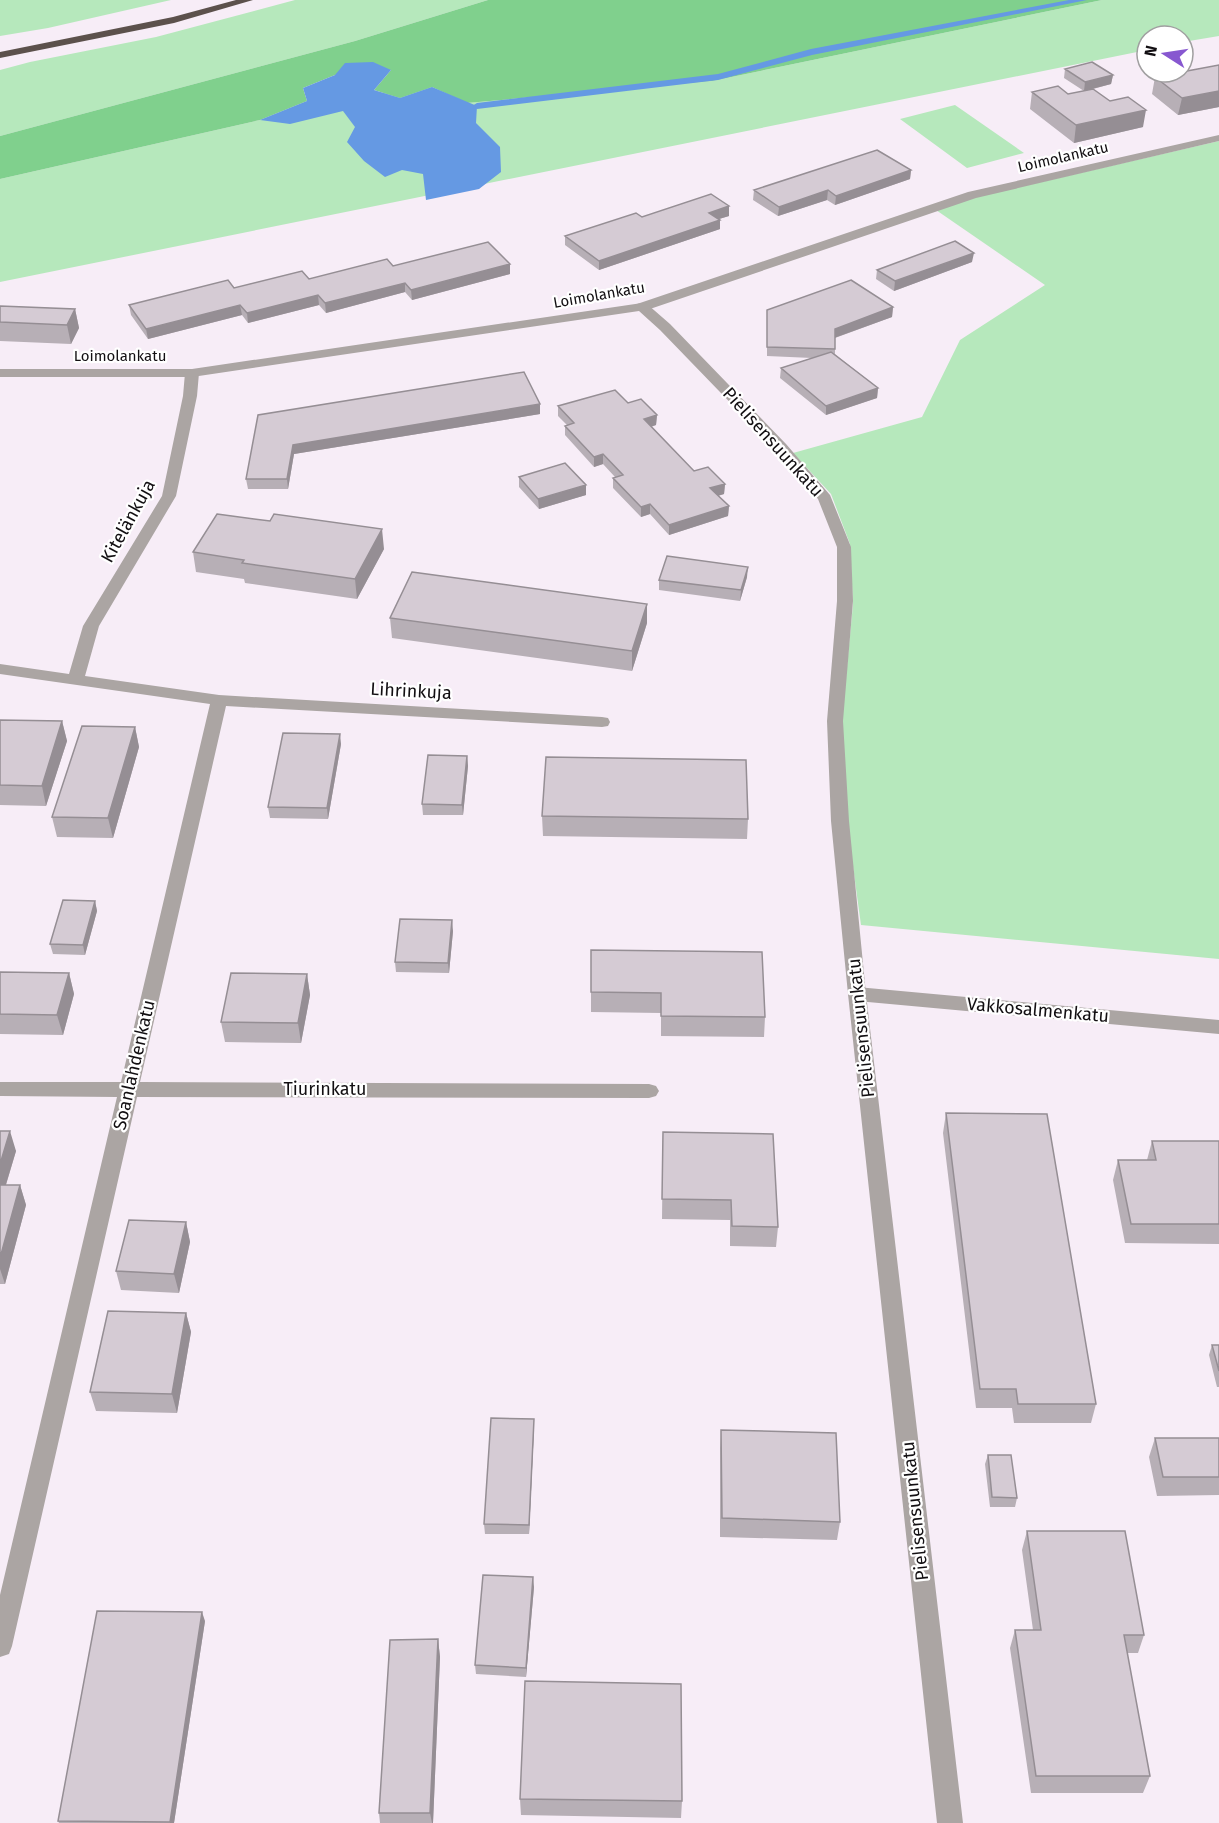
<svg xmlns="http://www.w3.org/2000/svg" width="1219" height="1823" font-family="'Fira Sans',sans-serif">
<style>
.green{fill:#b6e8bc}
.forest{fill:#80d08d}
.water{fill:#6599e3}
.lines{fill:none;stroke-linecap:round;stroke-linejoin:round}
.stream{fill:#6599e3;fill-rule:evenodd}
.minor{fill:#aba5a3;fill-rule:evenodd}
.tertiary{fill:#aba5a3;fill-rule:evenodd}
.motorway{fill:#5c514c;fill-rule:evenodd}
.wall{fill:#b7afb6}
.shaded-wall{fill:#958e94}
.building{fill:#d5cbd4;stroke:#958e94;stroke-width:1.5}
.labels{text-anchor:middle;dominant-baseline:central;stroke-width:4.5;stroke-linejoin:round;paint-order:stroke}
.far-street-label{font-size:15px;fill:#120f12;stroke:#fff}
.street-label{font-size:18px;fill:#120f12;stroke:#fff}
</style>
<rect width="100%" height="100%" fill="#f7edf7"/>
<path class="green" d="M 0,0 L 171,0 L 48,28 L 0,36 Z
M 295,0 L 488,0 L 355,41 L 0,136 L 0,70 L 30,62 L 156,37 Z
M 1102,0 L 1219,0 L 1219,36 L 1183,42 L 1183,36 L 1147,36 L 1147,50 L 0,282 L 0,179 L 260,120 L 307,101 L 432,87 L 467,103 L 712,81 Z
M 955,105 L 1024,153 L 967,168 L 900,119 Z
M 1219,141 L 1219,959 L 861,925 L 847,823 L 842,719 L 853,604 L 850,544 L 831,494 L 793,453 L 922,417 L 960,340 L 1045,285 L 936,210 L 980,196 Z"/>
<path class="forest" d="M 488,0 L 1102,0 L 712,81 L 467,103 L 432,87 L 400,98 L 374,90 L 391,70 L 335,75 L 303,88 L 307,101 L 260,120 L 0,179 L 0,136 L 355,41 Z"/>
<path class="water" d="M 373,62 L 391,70 L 374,90 L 400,98 L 432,87 L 477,106 L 476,123 L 500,147 L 501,172 L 479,189 L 426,200 L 423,174 L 402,170 L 385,177 L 364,161 L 347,142 L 355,127 L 343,111 L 290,124 L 260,120 L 307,101 L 303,88 L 335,75 L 345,63 Z"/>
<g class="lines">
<path class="stream" d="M 1069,0 L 1087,0 L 812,55 L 718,80 L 477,109 L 472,106 L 477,103 L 718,74 L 811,49 Z"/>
<path class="minor" d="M 1219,135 L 1219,141 L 976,198 L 647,310 L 642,311 L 635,307 L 637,304 L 968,192 Z
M 192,369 L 199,373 L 197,396 L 176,496 L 99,626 L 85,676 L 219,695 L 602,717 L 608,718 L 610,722 L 608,726 L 602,727 L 226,706 L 140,1082 L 649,1084 L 656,1086 L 659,1091 L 656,1096 L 649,1098 L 137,1097 L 12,1646 L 9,1654 L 0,1657 L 0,1595 L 117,1097 L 0,1096 L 0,1082 L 121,1082 L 210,704 L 0,674 L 0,664 L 69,674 L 83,626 L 162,496 L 183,396 L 185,373 Z
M 857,987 L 1219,1020 L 1219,1034 L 857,1001 L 850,999 L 848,994 L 850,989 Z"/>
<path class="tertiary" d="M 642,303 L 647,304 L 670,324 L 786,444 L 830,495 L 851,547 L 853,601 L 843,721 L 849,821 L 866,994 L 963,1823 L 937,1823 L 848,994 L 831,821 L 827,721 L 837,601 L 837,547 L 818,499 L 776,450 L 660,330 L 639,311 L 192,377 L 0,377 L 0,369 L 192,369 Z"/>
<path class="motorway" d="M 236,0 L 253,0 L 174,23 L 0,58 L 0,52 L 173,17 Z"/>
</g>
<path class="wall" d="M 1219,65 L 1219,107 L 1178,115 L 1152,94 L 1155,77 Z
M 1065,69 L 1113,75 L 1111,84 L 1093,89 L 1143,127 L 1074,143 L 1030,109 L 1032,92 L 1068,94 L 1084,91 L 1064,78 Z
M 911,170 L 910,179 L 835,205 L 827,200 L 778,216 L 753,200 L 754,190 Z
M 729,206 L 729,216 L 719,219 L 720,229 L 599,270 L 565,245 L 565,236 L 642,217 Z
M 972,262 L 894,291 L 876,279 L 877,270 Z
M 510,264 L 510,274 L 412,300 L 405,292 L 326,313 L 319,305 L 248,323 L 242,315 L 148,339 L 131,315 L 129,305 L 234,288 L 309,279 L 393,266 Z
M 0,306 L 75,309 L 79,328 L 71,344 L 0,341 Z
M 893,307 L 892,317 L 835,338 L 835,354 L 878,388 L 877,398 L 826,415 L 780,378 L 781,368 L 812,358 L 767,356 L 767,310 Z
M 628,403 L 657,415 L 656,425 L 651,427 L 694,471 L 725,484 L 724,494 L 718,496 L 729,506 L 728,516 L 669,535 L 650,514 L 641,517 L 613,488 L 613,478 L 615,477 L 603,464 L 594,467 L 565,435 L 565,426 L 567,425 L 558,416 L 558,406 Z
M 540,414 L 294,454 L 288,489 L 248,489 L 246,479 L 258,415 Z
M 519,477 L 586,485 L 586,495 L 539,509 L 519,487 Z
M 384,549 L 357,599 L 245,583 L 244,579 L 196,572 L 193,552 Z
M 747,577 L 740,601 L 659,590 L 659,580 Z
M 647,604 L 647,623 L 632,671 L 392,638 L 390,618 Z
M 0,720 L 62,721 L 67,741 L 46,806 L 0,805 Z
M 135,727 L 139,747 L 113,838 L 57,837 L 52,817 Z
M 341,744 L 328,819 L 270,818 L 268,807 Z
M 467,756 L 468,766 L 463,815 L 423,815 L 422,804 Z
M 542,816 L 748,819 L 747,839 L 543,836 Z
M 95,901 L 97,911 L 85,955 L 53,954 L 50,944 Z
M 453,931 L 449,973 L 396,972 L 395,962 Z
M 591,950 L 765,1017 L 764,1037 L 661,1036 L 661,1013 L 591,1012 Z
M 0,972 L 69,973 L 74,994 L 63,1035 L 0,1034 Z
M 307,974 L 310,995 L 301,1043 L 225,1042 L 221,1022 Z
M 946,1113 L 1096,1404 L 1091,1423 L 1014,1423 L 1012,1408 L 976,1408 L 943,1133 Z
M 0,1131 L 16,1151 L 6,1185 L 20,1185 L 26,1205 L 5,1284 L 0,1284 Z
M 663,1132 L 778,1227 L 776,1247 L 730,1246 L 730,1220 L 662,1219 Z
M 1152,1141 L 1219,1141 L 1219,1244 L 1125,1243 L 1113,1180 L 1118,1160 L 1147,1160 Z
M 186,1222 L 190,1242 L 179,1293 L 121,1290 L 116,1271 Z
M 186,1313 L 191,1332 L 177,1413 L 96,1411 L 90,1392 Z
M 1212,1345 L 1219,1345 L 1219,1387 L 1217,1387 L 1209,1355 Z
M 534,1428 L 529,1534 L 485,1534 L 484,1524 Z
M 721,1430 L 840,1522 L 837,1540 L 720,1537 L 720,1448 Z
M 1155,1438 L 1219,1438 L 1219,1495 L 1157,1496 L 1149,1457 Z
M 988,1455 L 1017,1498 L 1015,1507 L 990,1507 L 985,1464 Z
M 1027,1531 L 1144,1635 L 1138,1653 L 1127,1653 L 1150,1776 L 1143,1793 L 1031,1793 L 1010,1648 L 1015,1630 L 1033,1630 L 1022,1550 Z
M 534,1587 L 526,1677 L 476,1674 L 475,1665 Z
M 205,1621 L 174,1823 L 59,1823 L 58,1821 Z
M 438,1639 L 440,1657 L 433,1823 L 380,1823 L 379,1813 Z
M 520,1799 L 682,1801 L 681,1818 L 521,1815 Z"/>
<path class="shaded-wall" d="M 1113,75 L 1111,84 L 1084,91 L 1085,82 Z
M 1219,91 L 1219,107 L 1178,115 L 1182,98 Z
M 1146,110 L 1143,127 L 1074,143 L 1076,125 Z
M 911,170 L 910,179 L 835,205 L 836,196 Z
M 828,190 L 827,200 L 778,216 L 779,207 Z
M 729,206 L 729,216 L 709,222 L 709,213 Z
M 720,220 L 720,229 L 599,270 L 599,261 Z
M 974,253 L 972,262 L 894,291 L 895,281 Z
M 510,264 L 510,274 L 412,300 L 411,290 Z
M 405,283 L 405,292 L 326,313 L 325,303 Z
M 318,295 L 319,305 L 248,323 L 247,313 Z
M 240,305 L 242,315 L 148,339 L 146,329 Z
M 893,307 L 892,317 L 834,338 L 835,329 Z
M 75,309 L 79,328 L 71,344 L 67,325 Z
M 878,388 L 877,398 L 826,415 L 826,406 Z
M 540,404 L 540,414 L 294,454 L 288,489 L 287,479 L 293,445 Z
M 657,415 L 656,425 L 643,429 L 644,419 Z
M 603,454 L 603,464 L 594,467 L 594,457 Z
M 725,484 L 724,494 L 710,498 L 710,488 Z
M 586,485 L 586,495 L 539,509 L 538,499 Z
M 650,504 L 650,514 L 641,517 L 641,507 Z
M 729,506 L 728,516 L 669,535 L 669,525 Z
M 382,529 L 384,549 L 357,599 L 355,579 Z
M 748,567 L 747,577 L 740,601 L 741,590 Z
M 647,604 L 647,623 L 632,671 L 632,651 Z
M 62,721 L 67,741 L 46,806 L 42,786 Z
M 135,727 L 139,747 L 113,838 L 108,818 Z
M 340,734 L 341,744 L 328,819 L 327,808 Z
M 467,756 L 468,766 L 463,815 L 462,805 Z
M 95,901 L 97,911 L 85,955 L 83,945 Z
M 452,920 L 453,931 L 449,973 L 448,963 Z
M 69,973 L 74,994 L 63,1035 L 57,1015 Z
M 307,974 L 310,995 L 301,1043 L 298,1023 Z
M 10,1131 L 16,1151 L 0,1204 L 0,1164 Z
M 20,1185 L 26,1205 L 5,1284 L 0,1269 L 0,1258 Z
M 186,1222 L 190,1242 L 179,1293 L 174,1274 Z
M 186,1313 L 191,1332 L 177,1413 L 172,1394 Z
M 534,1419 L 534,1428 L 529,1534 L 529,1525 Z
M 533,1577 L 534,1587 L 526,1677 L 526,1668 Z
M 202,1612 L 205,1621 L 174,1823 L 170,1823 Z
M 438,1639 L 440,1657 L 433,1823 L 432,1823 L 430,1813 Z"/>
<path class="building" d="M 1092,62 L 1113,75 L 1085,82 L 1065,69 Z
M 1219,65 L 1219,91 L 1182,98 L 1155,77 Z
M 1058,86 L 1068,94 L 1093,89 L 1110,101 L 1128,97 L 1146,110 L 1076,125 L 1032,92 Z
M 877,150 L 911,170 L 836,196 L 828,190 L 779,207 L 754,190 Z
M 711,194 L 729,206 L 709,213 L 720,220 L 599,261 L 565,236 L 636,213 L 642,217 Z
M 955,241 L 974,253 L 895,281 L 877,270 Z
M 488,242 L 510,264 L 411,290 L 405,283 L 325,303 L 318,295 L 247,313 L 240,305 L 146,329 L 129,305 L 228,280 L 234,288 L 302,271 L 309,279 L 387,259 L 393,266 Z
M 851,280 L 893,307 L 835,329 L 835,349 L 767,347 L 767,310 Z
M 0,306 L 75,309 L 67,325 L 0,322 Z
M 831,352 L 878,388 L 826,406 L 781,368 Z
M 524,372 L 540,404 L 293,445 L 287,479 L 246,479 L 258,415 Z
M 615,390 L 628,403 L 641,399 L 657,415 L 644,419 L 694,471 L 708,467 L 725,484 L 710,488 L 729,506 L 669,525 L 650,504 L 641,507 L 613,478 L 623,475 L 603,454 L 594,457 L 565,426 L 574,423 L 558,406 Z
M 565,463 L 586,485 L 538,499 L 519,477 Z
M 217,514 L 270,521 L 274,514 L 382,529 L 355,579 L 242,563 L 244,560 L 193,552 Z
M 667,556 L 748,567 L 741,590 L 659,580 Z
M 412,572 L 647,604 L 632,651 L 390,618 Z
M 0,720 L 62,721 L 42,786 L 0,785 Z
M 82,726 L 135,727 L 108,818 L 52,817 Z
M 283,733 L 340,734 L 327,808 L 268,807 Z
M 428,755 L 467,756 L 462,805 L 422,804 Z
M 546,757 L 746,760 L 748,819 L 542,816 Z
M 63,900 L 95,901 L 83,945 L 50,944 Z
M 400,919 L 452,920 L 448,963 L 395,962 Z
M 591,950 L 762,952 L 765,1017 L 661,1016 L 661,993 L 591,992 Z
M 0,972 L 69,973 L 57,1015 L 0,1014 Z
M 231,973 L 307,974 L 298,1023 L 221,1022 Z
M 946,1113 L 1047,1114 L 1096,1404 L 1018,1404 L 1016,1389 L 980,1389 Z
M 0,1131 L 10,1131 L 0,1164 Z
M 663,1132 L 773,1134 L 778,1227 L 732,1226 L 731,1200 L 662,1199 Z
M 1152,1141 L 1219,1141 L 1219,1224 L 1131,1224 L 1118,1160 L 1156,1160 Z
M 0,1185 L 20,1185 L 0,1258 Z
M 129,1220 L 186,1222 L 174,1274 L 116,1271 Z
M 108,1311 L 186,1313 L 172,1394 L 90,1392 Z
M 1212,1345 L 1219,1345 L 1219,1371 Z
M 491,1418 L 534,1419 L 529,1525 L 484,1524 Z
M 721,1430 L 836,1433 L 840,1522 L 722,1518 Z
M 1155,1438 L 1219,1438 L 1219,1477 L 1163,1477 Z
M 988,1455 L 1011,1455 L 1017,1498 L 992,1497 Z
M 1027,1531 L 1125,1531 L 1144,1635 L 1124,1635 L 1150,1776 L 1036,1776 L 1015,1630 L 1041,1630 Z
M 483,1575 L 533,1577 L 526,1668 L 475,1665 Z
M 97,1611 L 202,1612 L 170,1822 L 58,1821 Z
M 438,1639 L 430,1813 L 379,1813 L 390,1640 Z
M 525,1681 L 681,1684 L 682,1801 L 520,1799 Z"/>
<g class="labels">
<g class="far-street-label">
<text transform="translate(1063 157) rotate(-13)">Loimolankatu</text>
<text transform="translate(599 295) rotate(-10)">Loimolankatu</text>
<text x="120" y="356">Loimolankatu</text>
</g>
<g class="street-label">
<text transform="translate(773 442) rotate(48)">Pielisensuunkatu</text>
<text transform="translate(128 521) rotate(-61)">Kitelänkuja</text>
<text transform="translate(411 691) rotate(3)">Lihrinkuja</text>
<text transform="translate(1038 1010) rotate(5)">Vakkosalmenkatu</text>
<text transform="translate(861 1028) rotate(-96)">Pielisensuunkatu</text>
<text transform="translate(134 1065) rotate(-77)">Soanlahdenkatu</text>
<text x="325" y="1089">Tiurinkatu</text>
<text transform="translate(915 1511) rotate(-96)">Pielisensuunkatu</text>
</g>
</g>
<g transform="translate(1165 54) rotate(282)"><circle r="28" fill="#ffffff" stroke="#a09fa0" stroke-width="1.5"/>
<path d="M0-4.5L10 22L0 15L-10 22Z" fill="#8757d0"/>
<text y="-9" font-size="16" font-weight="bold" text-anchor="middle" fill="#120f12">N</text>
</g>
</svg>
